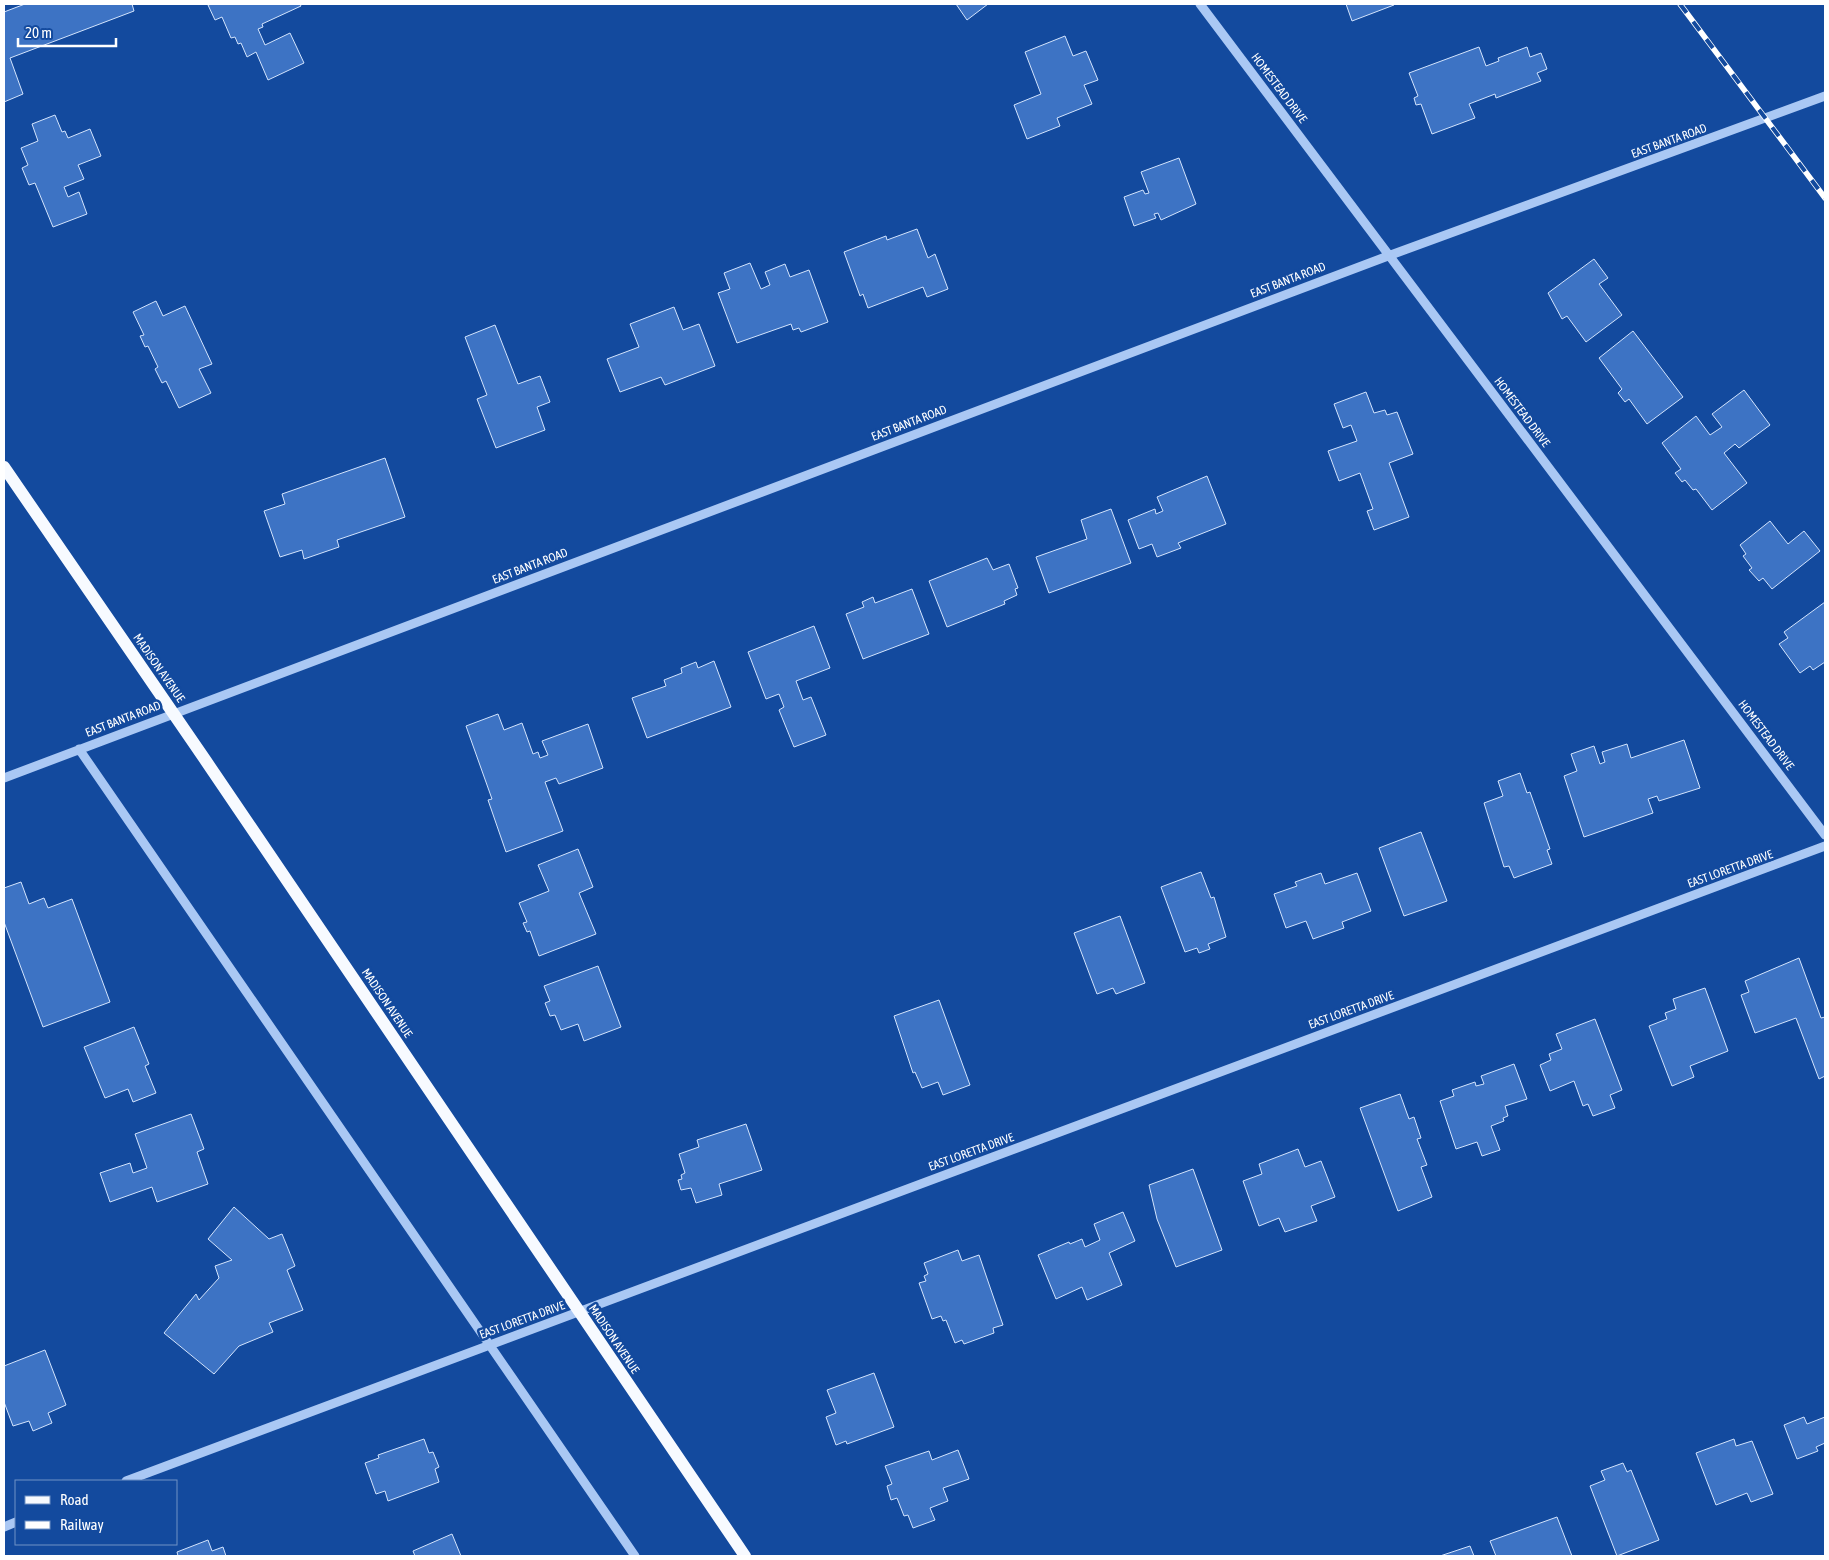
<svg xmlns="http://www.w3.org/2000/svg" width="1829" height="1560" font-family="'Asap Condensed',sans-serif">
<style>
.building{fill:#3d73c4;stroke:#d3e4fd}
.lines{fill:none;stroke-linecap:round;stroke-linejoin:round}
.minor{stroke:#aac8f4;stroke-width:9}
.major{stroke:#f7faff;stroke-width:12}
.rail-casing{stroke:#fff;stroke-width:5.5}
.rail{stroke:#134a9e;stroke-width:4;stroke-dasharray:11;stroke-linecap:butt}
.labels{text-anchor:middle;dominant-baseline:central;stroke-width:5;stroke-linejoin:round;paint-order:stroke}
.street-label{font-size:12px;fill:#fff;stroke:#134a9e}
</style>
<rect width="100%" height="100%" fill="#134a9e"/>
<path class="building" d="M 25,4 L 132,4 L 134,11 L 10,58 L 23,94 L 4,102 L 4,12 Z
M 212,4 L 300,4 L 301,6 L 262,24 L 263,27 L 258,29 L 265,45 L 290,33 L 304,63 L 268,80 L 256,52 L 247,57 L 241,43 L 238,44 L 235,37 L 231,38 L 222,17 L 215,20 L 208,5 Z
M 956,4 L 988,4 L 967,20 Z
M 1346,4 L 1394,4 L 1394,5 L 1352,21 Z
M 1065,36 L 1073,56 L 1086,51 L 1098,80 L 1084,85 L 1092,104 L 1057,118 L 1060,126 L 1027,139 L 1014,105 L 1041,94 L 1025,52 Z
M 1479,47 L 1486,66 L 1499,61 L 1498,58 L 1527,47 L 1530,57 L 1541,53 L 1547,69 L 1537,73 L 1541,81 L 1496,98 L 1495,94 L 1469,104 L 1475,118 L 1432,134 L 1421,104 L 1416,105 L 1414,98 L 1418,96 L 1409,73 Z
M 55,115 L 62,132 L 65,131 L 68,138 L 90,129 L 101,156 L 78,165 L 84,179 L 64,187 L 68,197 L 79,192 L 87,214 L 53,227 L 35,183 L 29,185 L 22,168 L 28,165 L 21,148 L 38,141 L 32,124 Z
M 1179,158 L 1196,204 L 1161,220 L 1158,213 L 1154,214 L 1156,218 L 1134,226 L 1124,197 L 1143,190 L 1145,194 L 1149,193 L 1141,172 Z
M 917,229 L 928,258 L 935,254 L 948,289 L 927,297 L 923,287 L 868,308 L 863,294 L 860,296 L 844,252 L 886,236 L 887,240 Z
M 1594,259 L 1608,278 L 1599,284 L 1622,315 L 1586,342 L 1567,316 L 1562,319 L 1548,293 Z
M 750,263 L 761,289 L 770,285 L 765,272 L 785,264 L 790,277 L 809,270 L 828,322 L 801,332 L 799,328 L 793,330 L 791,324 L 737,343 L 718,293 L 730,289 L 724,273 Z
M 156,301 L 163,316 L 185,306 L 212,364 L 199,369 L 211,393 L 179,408 L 166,381 L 162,383 L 155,369 L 158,367 L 148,346 L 145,347 L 140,336 L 144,335 L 133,312 Z
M 674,307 L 683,330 L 699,324 L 715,366 L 665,385 L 661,377 L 620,392 L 607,359 L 639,347 L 630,324 Z
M 495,325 L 518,384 L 540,376 L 550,402 L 537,407 L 545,430 L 496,448 L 477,399 L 487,395 L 465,337 Z
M 1633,331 L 1683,397 L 1647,424 L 1629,399 L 1625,402 L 1618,393 L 1622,389 L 1599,358 Z
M 1744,390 L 1770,425 L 1739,448 L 1735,444 L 1724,453 L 1747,483 L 1712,510 L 1696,489 L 1693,490 L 1685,480 L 1682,482 L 1675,473 L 1681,469 L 1662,443 L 1696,416 L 1710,435 L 1722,427 L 1712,414 Z
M 1366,392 L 1374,413 L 1385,410 L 1387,415 L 1397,412 L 1413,454 L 1389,463 L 1409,517 L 1374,530 L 1367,511 L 1373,509 L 1360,473 L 1339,481 L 1328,451 L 1357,441 L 1351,425 L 1343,428 L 1334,404 Z
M 385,458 L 405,517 L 337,540 L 339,547 L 304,559 L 302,550 L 280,557 L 264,511 L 285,504 L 282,494 Z
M 1207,476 L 1226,524 L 1178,543 L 1181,548 L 1157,557 L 1152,544 L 1139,549 L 1128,520 L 1155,509 L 1156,514 L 1163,511 L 1157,497 Z
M 1111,509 L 1131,563 L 1049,593 L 1036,557 L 1087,539 L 1081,520 Z
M 1770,521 L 1788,544 L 1804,531 L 1820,551 L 1772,589 L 1763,578 L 1759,581 L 1749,570 L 1752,568 L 1743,556 L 1746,554 L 1740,545 Z
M 987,558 L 993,570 L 1009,564 L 1018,588 L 1015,589 L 1017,595 L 1004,601 L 1005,604 L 947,627 L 929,581 Z
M 912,589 L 929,634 L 863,659 L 846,614 L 864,607 L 862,602 L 873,597 L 875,603 Z
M 1825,602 L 1825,662 L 1813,670 L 1810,666 L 1800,673 L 1779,644 L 1788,638 L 1784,632 Z
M 814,626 L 830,668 L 796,681 L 803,700 L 811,697 L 826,735 L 794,747 L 779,710 L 784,707 L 779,694 L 766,699 L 748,652 Z
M 714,661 L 731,707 L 647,738 L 632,698 L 666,686 L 664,680 L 682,673 L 681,668 L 696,662 L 698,668 Z
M 498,714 L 504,730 L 522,723 L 533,754 L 538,752 L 540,758 L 548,755 L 542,741 L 588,724 L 603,768 L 559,784 L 556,778 L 545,782 L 563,831 L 506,852 L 488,800 L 492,799 L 466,726 Z
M 1684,740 L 1700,788 L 1659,801 L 1657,796 L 1648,799 L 1653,813 L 1584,837 L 1564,776 L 1577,771 L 1571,754 L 1594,746 L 1600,764 L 1605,762 L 1602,752 L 1627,744 L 1631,758 Z
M 1520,773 L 1527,793 L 1530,792 L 1550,849 L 1547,850 L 1552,864 L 1514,878 L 1509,866 L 1504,867 L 1484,803 L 1503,796 L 1498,781 Z
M 1421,832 L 1447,901 L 1404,916 L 1379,848 Z
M 578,849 L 593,887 L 579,893 L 596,934 L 539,956 L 530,931 L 527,932 L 523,923 L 527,922 L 519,903 L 549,891 L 538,865 Z
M 1201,872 L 1211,898 L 1214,897 L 1226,937 L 1208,944 L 1210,949 L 1199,953 L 1197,948 L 1185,952 L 1161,887 Z
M 1321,873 L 1325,884 L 1357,873 L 1371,911 L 1342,922 L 1344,928 L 1313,939 L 1306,921 L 1286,928 L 1274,894 L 1297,886 L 1295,882 Z
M 21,882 L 29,904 L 44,898 L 48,908 L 72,899 L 110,1002 L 43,1027 L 4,922 L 4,888 Z
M 1120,916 L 1145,983 L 1116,994 L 1113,988 L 1097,994 L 1074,933 Z
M 1799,958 L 1821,1018 L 1825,1017 L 1825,1076 L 1819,1079 L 1796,1018 L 1755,1033 L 1741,995 L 1749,992 L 1745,981 Z
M 598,966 L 621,1027 L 584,1041 L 578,1024 L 561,1030 L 555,1015 L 550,1016 L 545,1003 L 550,1001 L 544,986 Z
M 1705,988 L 1728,1051 L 1690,1066 L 1694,1077 L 1672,1086 L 1649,1026 L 1667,1019 L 1665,1013 L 1676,1009 L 1673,999 Z
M 939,1000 L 970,1085 L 943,1095 L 938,1082 L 922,1088 L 915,1072 L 913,1073 L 894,1016 Z
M 1595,1019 L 1622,1090 L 1610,1095 L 1615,1108 L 1593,1116 L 1588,1104 L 1583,1106 L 1574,1081 L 1550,1091 L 1540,1065 L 1551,1060 L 1549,1054 L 1562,1049 L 1556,1034 Z
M 134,1027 L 149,1064 L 145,1066 L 156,1093 L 133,1102 L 128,1089 L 105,1098 L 84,1047 Z
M 1514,1064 L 1527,1099 L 1505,1106 L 1508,1116 L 1503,1118 L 1504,1121 L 1491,1126 L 1500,1150 L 1482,1156 L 1477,1142 L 1456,1149 L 1440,1101 L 1454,1096 L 1452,1090 L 1475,1082 L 1476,1086 L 1484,1084 L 1481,1076 Z
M 1400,1094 L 1409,1119 L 1414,1117 L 1421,1138 L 1417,1139 L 1427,1165 L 1421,1167 L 1432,1197 L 1398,1211 L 1360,1108 Z
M 191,1114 L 204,1149 L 197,1152 L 208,1184 L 157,1202 L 152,1187 L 110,1202 L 100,1173 L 130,1163 L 133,1173 L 147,1168 L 135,1134 Z
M 746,1124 L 762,1170 L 719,1184 L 722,1195 L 696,1203 L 691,1188 L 681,1190 L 678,1180 L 682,1179 L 681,1175 L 685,1173 L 679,1154 L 699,1147 L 697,1140 Z
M 1298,1149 L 1305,1167 L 1321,1161 L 1335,1197 L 1311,1206 L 1317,1221 L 1285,1232 L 1279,1218 L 1259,1226 L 1243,1181 L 1262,1174 L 1259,1164 Z
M 1193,1169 L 1222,1250 L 1176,1267 L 1157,1219 L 1149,1185 Z
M 234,1207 L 269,1239 L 282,1234 L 295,1266 L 287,1270 L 303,1310 L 269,1323 L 273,1332 L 239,1346 L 214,1374 L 164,1333 L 196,1294 L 199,1300 L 219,1278 L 215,1266 L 232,1260 L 208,1239 Z
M 1123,1212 L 1135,1241 L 1109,1253 L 1122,1285 L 1087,1300 L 1082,1287 L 1056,1299 L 1038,1255 L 1069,1242 L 1070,1244 L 1082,1239 L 1085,1247 L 1100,1240 L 1094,1224 Z
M 958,1250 L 962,1261 L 979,1255 L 1003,1325 L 993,1328 L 994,1333 L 964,1344 L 962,1340 L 955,1343 L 946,1320 L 943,1321 L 941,1316 L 932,1319 L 919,1283 L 926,1281 L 924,1276 L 928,1274 L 924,1263 Z
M 45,1350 L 66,1405 L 48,1413 L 52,1423 L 33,1431 L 29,1421 L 13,1426 L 4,1402 L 4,1366 Z
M 874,1373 L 894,1427 L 847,1444 L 846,1441 L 836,1445 L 826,1417 L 836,1413 L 827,1390 Z
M 1804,1417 L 1807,1424 L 1825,1417 L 1825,1443 L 1816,1447 L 1818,1451 L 1797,1459 L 1784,1425 Z
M 424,1439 L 429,1453 L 433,1452 L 439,1467 L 435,1469 L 439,1482 L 388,1501 L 385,1491 L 376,1494 L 365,1463 L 379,1458 L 378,1455 Z
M 1734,1439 L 1736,1446 L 1752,1441 L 1773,1494 L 1751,1502 L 1747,1493 L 1716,1505 L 1696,1453 Z
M 958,1450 L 969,1479 L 943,1488 L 948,1501 L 930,1508 L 935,1520 L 913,1528 L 908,1515 L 904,1516 L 897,1498 L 891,1500 L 887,1486 L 892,1484 L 885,1466 L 929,1451 L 932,1460 Z
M 1623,1463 L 1627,1472 L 1631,1470 L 1659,1540 L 1617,1556 L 1590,1486 L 1605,1480 L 1601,1471 Z
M 1557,1517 L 1572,1556 L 1496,1556 L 1490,1541 Z
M 452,1534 L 461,1556 L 415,1556 L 413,1551 Z
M 208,1540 L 212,1551 L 223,1547 L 226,1556 L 178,1556 L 177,1552 Z
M 1470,1546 L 1474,1556 L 1440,1556 Z"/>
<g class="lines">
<path class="minor" d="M 1200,4 L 1825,835
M 79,749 L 635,1556
M 4,778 L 1388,256 L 1825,96
M 126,1481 L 1825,846
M 4,1527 L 16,1522"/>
<path class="major" d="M 4,467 L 206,761 L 745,1556"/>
<g class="rail-casing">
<path id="rail" d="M 1680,4 L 1825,198"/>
</g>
<use href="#rail" class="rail"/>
</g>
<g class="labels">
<g class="street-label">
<text transform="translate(1279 88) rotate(53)">HOMESTEAD DRIVE</text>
<text transform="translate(1669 141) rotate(-20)">EAST BANTA ROAD</text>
<text transform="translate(1288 280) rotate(-21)">EAST BANTA ROAD</text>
<text transform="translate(1522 412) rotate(53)">HOMESTEAD DRIVE</text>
<text transform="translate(909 423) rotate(-21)">EAST BANTA ROAD</text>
<text transform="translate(530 566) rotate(-21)">EAST BANTA ROAD</text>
<text transform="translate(159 668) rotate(55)">MADISON AVENUE</text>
<text transform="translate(123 719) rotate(-21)">EAST BANTA ROAD</text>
<text transform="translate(1766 735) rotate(53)">HOMESTEAD DRIVE</text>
<text transform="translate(1730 869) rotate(-20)">EAST LORETTA DRIVE</text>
<text transform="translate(387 1003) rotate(56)">MADISON AVENUE</text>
<text transform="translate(1351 1010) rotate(-20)">EAST LORETTA DRIVE</text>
<text transform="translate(971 1152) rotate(-20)">EAST LORETTA DRIVE</text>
<text transform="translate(522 1320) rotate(-20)">EAST LORETTA DRIVE</text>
<text transform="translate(614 1339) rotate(56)">MADISON AVENUE</text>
</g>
</g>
<rect width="1829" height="1560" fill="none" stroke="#ffffff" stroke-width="10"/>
<rect x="15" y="1480" width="162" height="65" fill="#134a9e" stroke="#7192c5"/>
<rect x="25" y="1496" width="25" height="8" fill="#f7faff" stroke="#7192c5"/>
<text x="60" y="1505" font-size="15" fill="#ffffff">Road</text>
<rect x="25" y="1521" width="25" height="8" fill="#ffffff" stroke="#7192c5"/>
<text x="60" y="1530" font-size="15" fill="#ffffff">Railway</text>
<path d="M18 38v8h98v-8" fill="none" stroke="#ffffff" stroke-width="2.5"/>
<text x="25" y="38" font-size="15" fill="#ffffff" stroke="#134a9e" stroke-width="4" paint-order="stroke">20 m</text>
</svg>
